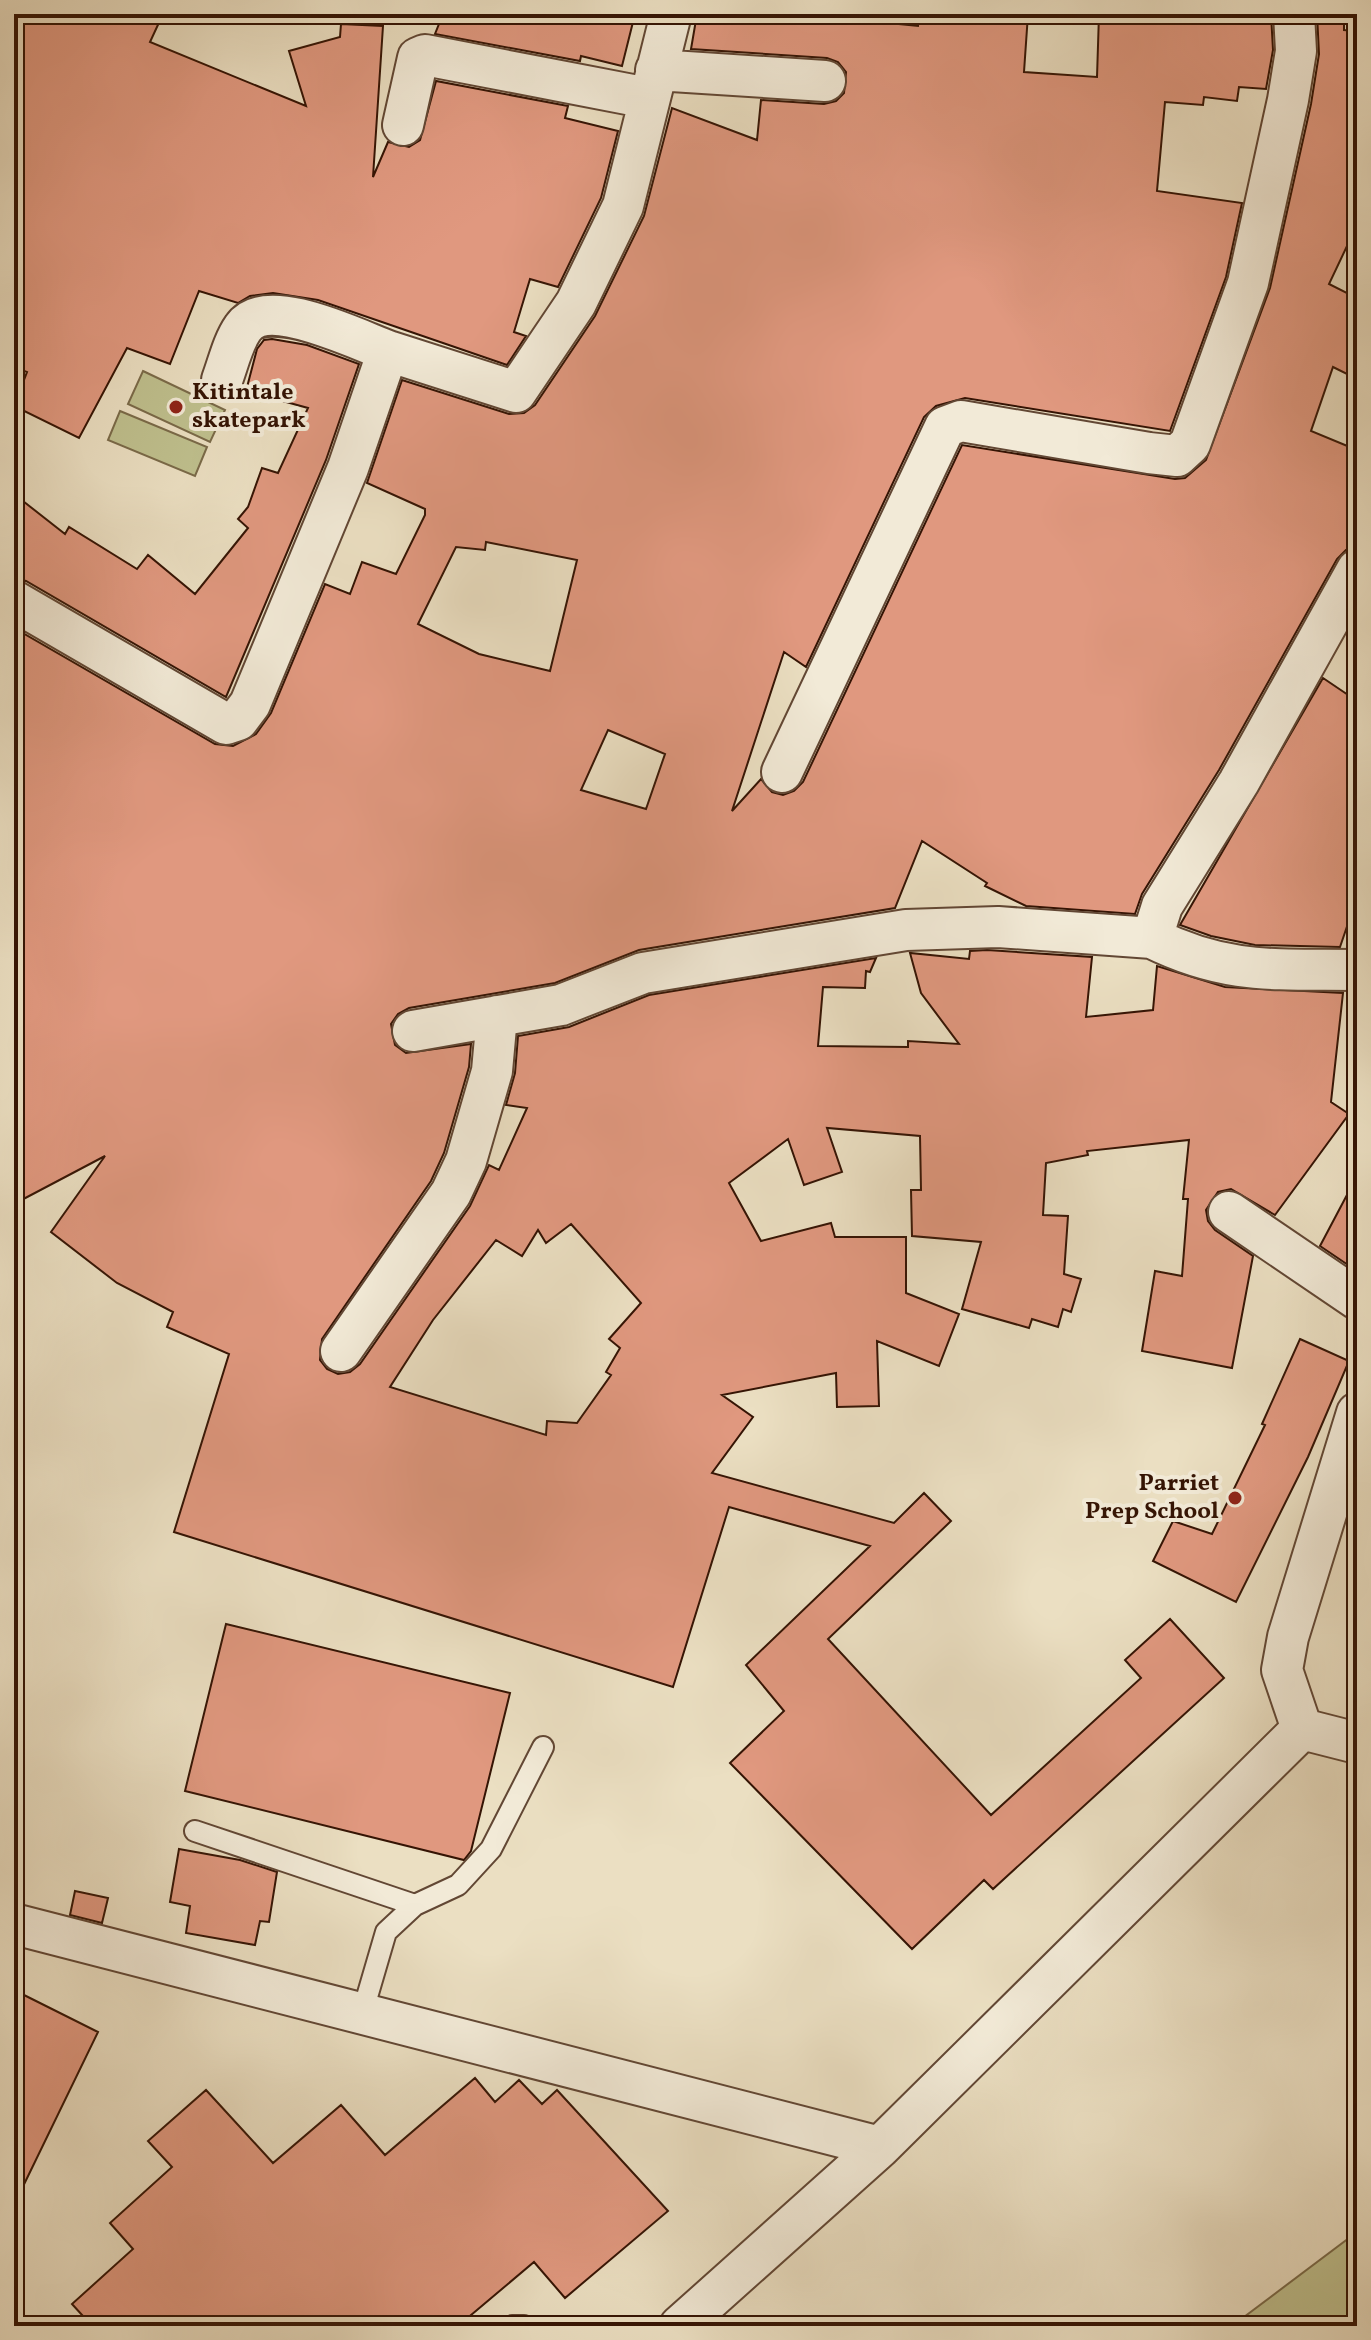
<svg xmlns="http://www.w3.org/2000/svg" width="1371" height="2340" font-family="Vollkorn,serif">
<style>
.green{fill:#bfc08e;stroke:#7a6a49;stroke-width:2}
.building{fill:#e0987f;stroke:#351404;stroke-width:2;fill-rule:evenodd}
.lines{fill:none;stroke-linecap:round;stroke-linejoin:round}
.service-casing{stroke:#624734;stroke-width:24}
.minor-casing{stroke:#624734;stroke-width:44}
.service{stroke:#f2ead7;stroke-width:20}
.minor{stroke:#f2ead7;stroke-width:40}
.poi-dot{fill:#8f2418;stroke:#f2ead7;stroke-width:3}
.labels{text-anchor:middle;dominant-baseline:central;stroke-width:8;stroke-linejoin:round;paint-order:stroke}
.poi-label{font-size:24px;font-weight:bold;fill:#351404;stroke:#f2ead7;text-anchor:start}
</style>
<rect width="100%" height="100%" fill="#ebdfc2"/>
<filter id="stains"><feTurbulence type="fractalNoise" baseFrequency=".0025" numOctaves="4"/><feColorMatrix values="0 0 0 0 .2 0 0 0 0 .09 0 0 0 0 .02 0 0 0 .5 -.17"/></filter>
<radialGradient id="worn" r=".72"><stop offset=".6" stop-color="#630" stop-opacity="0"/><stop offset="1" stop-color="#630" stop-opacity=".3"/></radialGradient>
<path class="green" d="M 143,371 L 225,410 L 210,442 L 128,404 Z
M 120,411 L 207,447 L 195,476 L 108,440 Z
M 1357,2232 L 1357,2326 L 1232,2326 Z"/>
<path class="building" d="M 14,14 L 163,14 L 150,42 L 306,106 L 289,51 L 340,37 L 341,24 L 383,26 L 373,177 L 388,142 L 409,147 L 420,140 L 436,81 L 568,106 L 565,118 L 618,131 L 601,198 L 558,287 L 530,279 L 514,332 L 526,336 L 507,365 L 318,300 L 273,293 L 250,296 L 238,303 L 199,291 L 170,364 L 127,348 L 79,438 L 14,406 L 27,372 L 14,367 Z
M 443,14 L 635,14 L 622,66 L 581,56 L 580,61 L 435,34 Z
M 697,14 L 838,14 L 838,18 L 918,26 L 919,14 L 1028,14 L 1024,72 L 1097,77 L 1099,14 L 1271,14 L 1273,50 L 1266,89 L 1239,87 L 1237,101 L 1204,97 L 1203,105 L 1165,102 L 1157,191 L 1242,203 L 1226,277 L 1170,431 L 965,398 L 936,406 L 924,417 L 806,667 L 784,652 L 732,811 L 761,779 L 772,792 L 783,795 L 794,791 L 803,782 L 962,445 L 1175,479 L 1185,478 L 1206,460 L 1270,288 L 1311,104 L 1319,54 L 1317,14 L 1344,14 L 1344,30 L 1357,31 L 1357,225 L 1329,284 L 1357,298 L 1357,379 L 1333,367 L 1311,431 L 1357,450 L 1357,547 L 1346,550 L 1337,559 L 1219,770 L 1142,894 L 1135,914 L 1026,906 L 985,886 L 987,883 L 922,841 L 895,908 L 639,950 L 555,983 L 409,1008 L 398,1014 L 391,1024 L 395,1045 L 406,1053 L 471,1044 L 469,1067 L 444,1153 L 431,1181 L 322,1339 L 320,1360 L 327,1369 L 338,1374 L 350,1372 L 360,1364 L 470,1206 L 489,1165 L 499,1170 L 527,1108 L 506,1105 L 515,1073 L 518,1036 L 569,1027 L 649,995 L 876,958 L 870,972 L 866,971 L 865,988 L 823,987 L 818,1046 L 908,1047 L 908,1041 L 959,1044 L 921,993 L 910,953 L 969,959 L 970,951 L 987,950 L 1092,957 L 1086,1017 L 1153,1010 L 1157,966 L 1225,987 L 1343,993 L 1331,1102 L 1349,1114 L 1275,1215 L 1231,1189 L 1218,1192 L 1206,1210 L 1208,1221 L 1215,1230 L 1253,1256 L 1232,1368 L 1142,1351 L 1155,1271 L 1182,1276 L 1188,1199 L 1183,1199 L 1189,1140 L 1087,1151 L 1088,1155 L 1046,1163 L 1043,1215 L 1068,1216 L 1064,1274 L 1081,1279 L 1071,1312 L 1063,1309 L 1058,1327 L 1032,1319 L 1029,1328 L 962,1309 L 981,1242 L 912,1236 L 911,1190 L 921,1190 L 920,1136 L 827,1128 L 842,1172 L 804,1185 L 788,1139 L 729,1183 L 761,1241 L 831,1223 L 835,1237 L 906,1237 L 906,1293 L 959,1314 L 939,1366 L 877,1341 L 879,1406 L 837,1407 L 836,1373 L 722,1395 L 753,1417 L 712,1473 L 894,1523 L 924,1493 L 951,1521 L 828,1639 L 991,1815 L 1141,1678 L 1125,1660 L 1170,1619 L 1224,1678 L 993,1889 L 984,1880 L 912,1949 L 730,1763 L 784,1711 L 746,1665 L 870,1546 L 729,1507 L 673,1687 L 174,1532 L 229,1354 L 167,1327 L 173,1312 L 117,1283 L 51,1232 L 105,1156 L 14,1204 L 14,628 L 215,744 L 233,746 L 256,734 L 271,713 L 325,584 L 350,594 L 362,562 L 396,574 L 425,515 L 425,509 L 367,483 L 402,380 L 509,414 L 524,413 L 535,405 L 595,316 L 644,216 L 672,108 L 757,140 L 761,100 L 824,104 L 836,101 L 844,93 L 846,72 L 838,62 L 827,58 L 691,49 ZM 486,542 L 577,560 L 550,671 L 479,654 L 418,624 L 456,547 L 485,550 ZM 608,730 L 665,754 L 646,809 L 581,790 ZM 571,1224 L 641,1303 L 609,1339 L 620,1348 L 606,1372 L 611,1375 L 577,1423 L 547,1421 L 546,1435 L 390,1387 L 433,1320 L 496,1240 L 522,1256 L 538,1230 L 546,1243 Z
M 272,339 L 307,345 L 359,364 L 326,460 L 226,697 L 26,581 L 14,578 L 14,494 L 65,534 L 69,527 L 137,569 L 148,555 L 195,594 L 248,528 L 238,519 L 248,507 L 262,468 L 278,473 L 308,408 L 246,391 L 257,349 L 264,340 Z
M 1323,678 L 1357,701 L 1357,897 L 1340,947 L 1255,945 L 1211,936 L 1180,925 Z
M 1357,1176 L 1357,1271 L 1320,1246 Z
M 1300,1339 L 1349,1361 L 1308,1457 L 1236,1602 L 1153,1561 L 1173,1521 L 1212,1534 L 1265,1425 L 1262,1424 Z
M 226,1624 L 510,1693 L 471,1851 L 464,1860 L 185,1791 Z
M 179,1849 L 240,1860 L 277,1872 L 269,1922 L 260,1921 L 255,1945 L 186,1933 L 190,1906 L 170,1902 Z
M 75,1891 L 108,1898 L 102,1923 L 70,1915 Z
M 14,1990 L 98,2032 L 14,2205 Z
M 475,2078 L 495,2102 L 519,2080 L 542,2104 L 557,2090 L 668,2211 L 565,2298 L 534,2262 L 458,2326 L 92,2326 L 72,2304 L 133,2249 L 110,2223 L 172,2167 L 148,2141 L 206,2090 L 273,2163 L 341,2105 L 385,2155 Z"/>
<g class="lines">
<g class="service-casing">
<path id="service" d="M 195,1831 L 415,1905
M 362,2014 L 386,1932 L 415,1905 L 458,1885 L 491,1849 L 543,1747
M 512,2326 L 524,2326"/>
</g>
<g class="minor-casing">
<path id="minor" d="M 656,70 L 825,81
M 403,125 L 418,58 L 425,55 L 648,98
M 222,380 C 228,364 233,342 243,328 C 266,294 358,340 388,351
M 1357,570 L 1239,782 L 1162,906 L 1152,938 C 1227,975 1276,969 1357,970
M 14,601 L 226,724 L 238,720 L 250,704 L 348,468 L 388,351 L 516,392 L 576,303 L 623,206 L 671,14
M 782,772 L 945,427 L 961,421 L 1149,453 L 1177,456 L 1190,444 L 1248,283 L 1288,100 L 1296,51 L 1294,14
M 413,1031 L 561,1005 L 643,973 L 906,930 L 998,927 L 1152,938
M 1229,1212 L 1357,1299
M 341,1351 L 451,1193 L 466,1161 L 492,1071 L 497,1016
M 1357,1413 L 1288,1637 L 1282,1670 L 1302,1729 L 1357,1743
M 14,1924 L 880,2147
M 680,2326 L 880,2147 L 1302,1729"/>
</g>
<use href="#service" class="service"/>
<use href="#minor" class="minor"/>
</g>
<g class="poi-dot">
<circle cx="176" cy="407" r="8"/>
<circle cx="1235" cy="1498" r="8"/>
</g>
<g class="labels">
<g class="poi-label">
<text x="192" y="393">Kitintale<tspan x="192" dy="28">skatepark</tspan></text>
<text x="1219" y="1484" text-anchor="end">Parriet<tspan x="1219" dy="28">Prep School</tspan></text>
</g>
</g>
<rect width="1371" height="2340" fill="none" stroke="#ebdfc2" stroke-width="48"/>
<rect x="16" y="16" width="1339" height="2308" fill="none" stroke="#351404" stroke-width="4"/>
<rect x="24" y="24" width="1323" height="2292" fill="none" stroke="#351404" stroke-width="2"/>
<rect width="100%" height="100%" filter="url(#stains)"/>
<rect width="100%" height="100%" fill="url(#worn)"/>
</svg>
